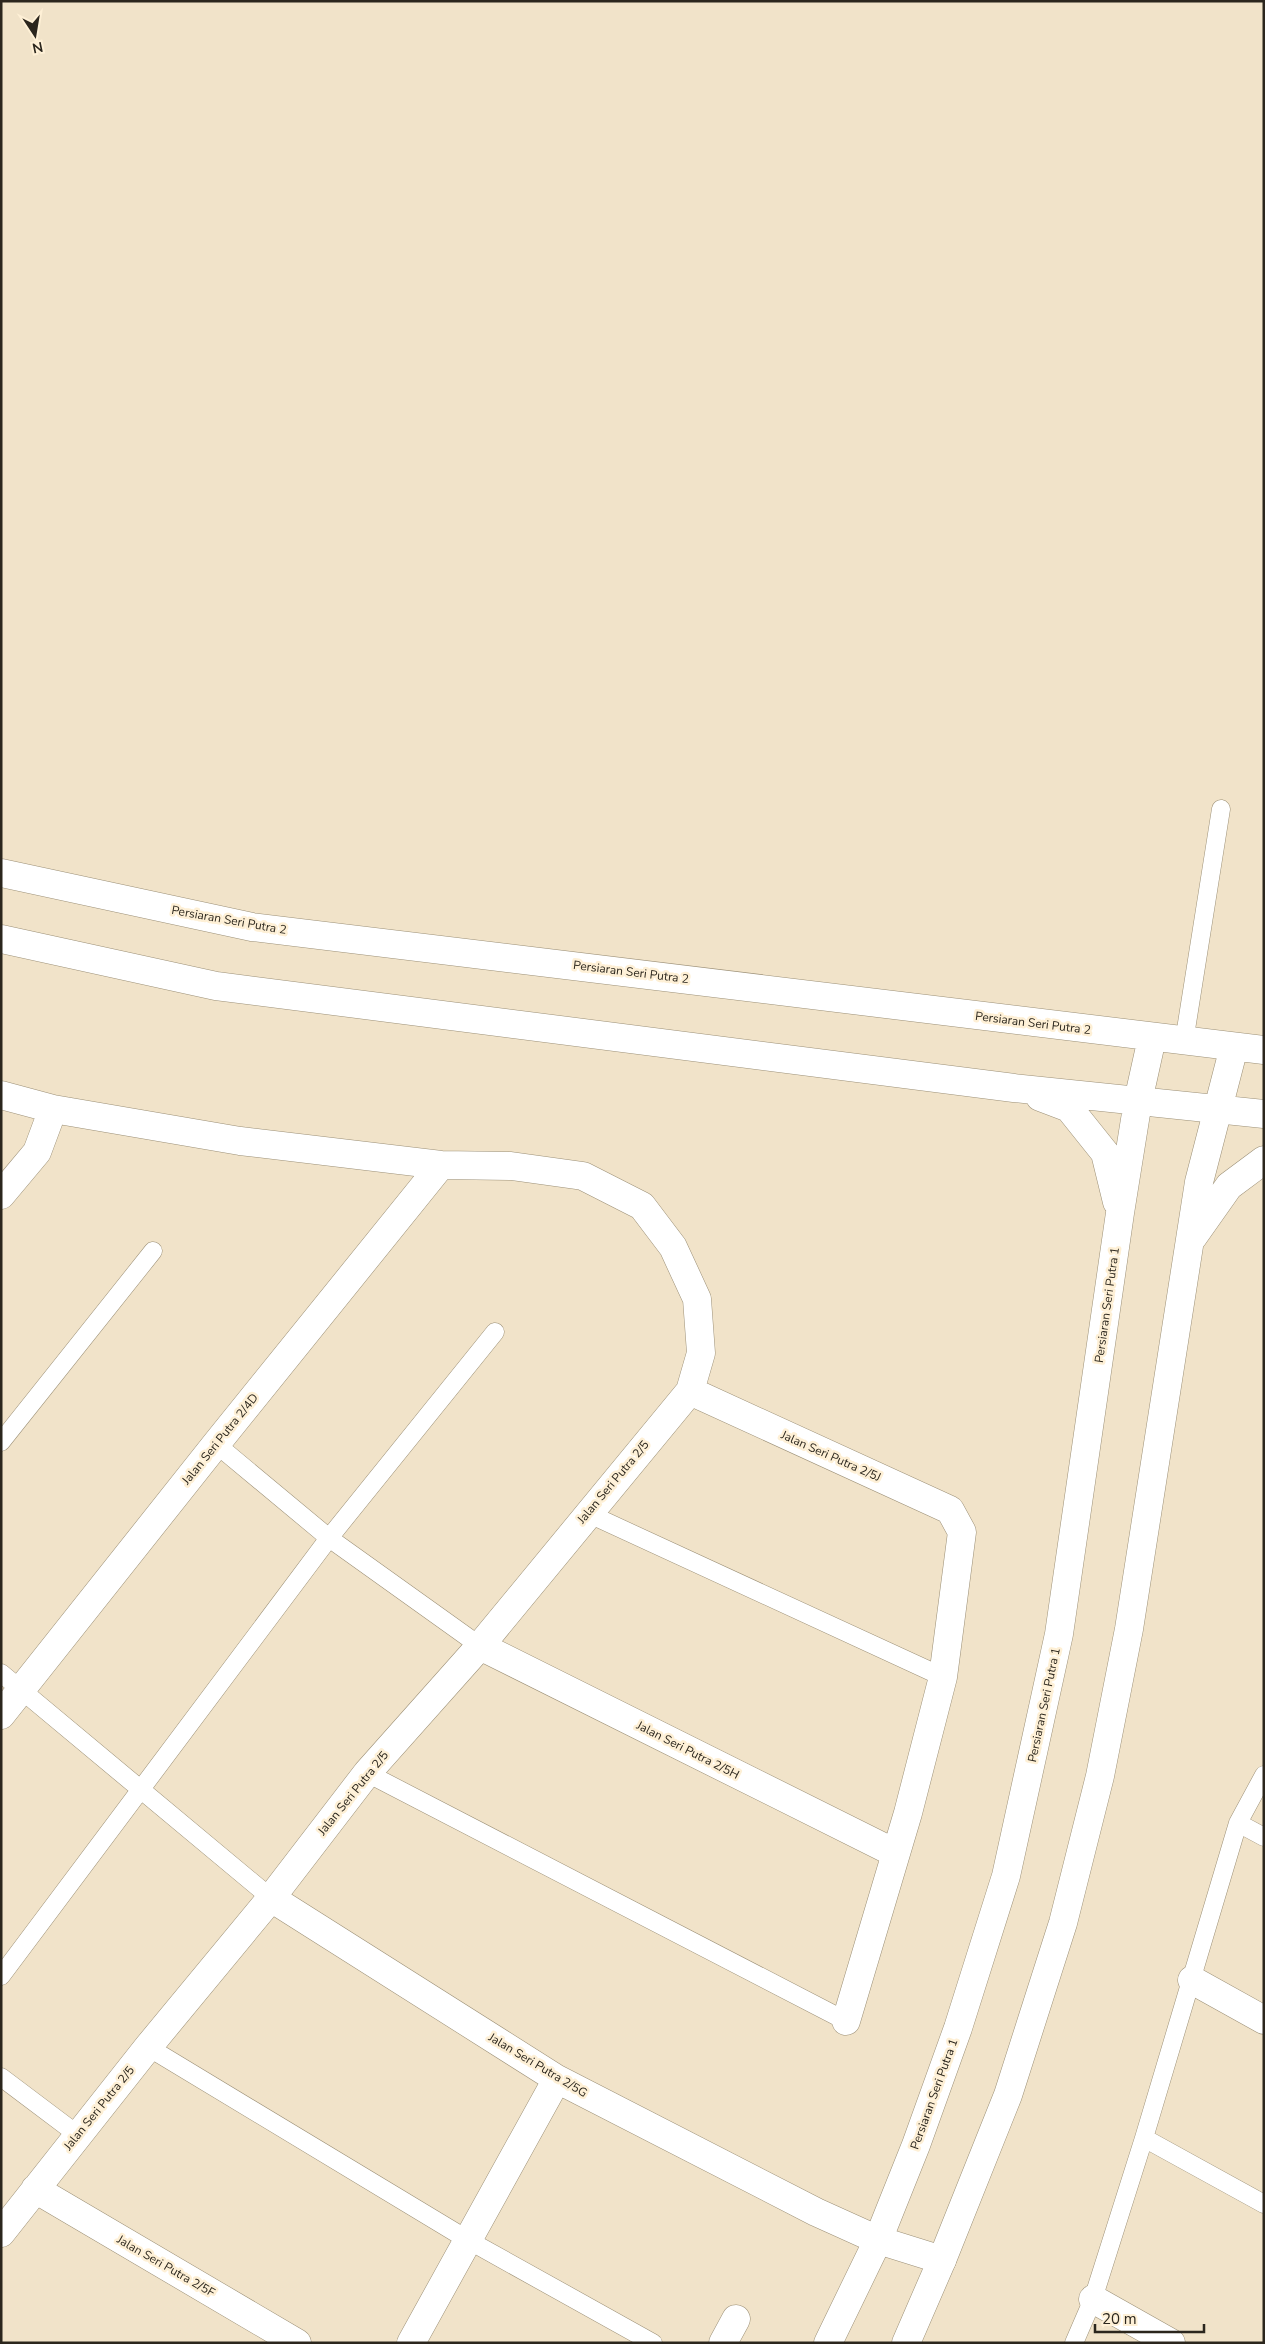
<svg xmlns="http://www.w3.org/2000/svg" width="1265" height="2344" font-family="'Nunito Sans',sans-serif">
<style>
.lines{fill:none;stroke-linecap:round;stroke-linejoin:round}
.lane-casing{stroke:#9c9077;stroke-width:19}
.street-casing{stroke:#9c9077;stroke-width:29}
.secondary-casing{stroke:#9c9077;stroke-width:29}
.lane{stroke:#fff;stroke-width:18}
.street{stroke:#fff;stroke-width:28}
.secondary{stroke:#fff;stroke-width:28}
.labels{text-anchor:middle;dominant-baseline:central;stroke-width:5;stroke-linejoin:round;paint-order:stroke}
.street-label{font-size:12px;fill:#2b261d;stroke:#fef0d6}
</style>
<rect width="100%" height="100%" fill="#f1e3c9"/>
<g class="lines">
<g class="lane-casing">
<path id="lane" d="M 1184,1042 L 1221,809
M 1,1442 L 153,1251
M 216,1444 L 329,1538 L 480,1646
M 587,1513 L 943,1677
M 1,1673 L 271,1898
M 367,1773 L 846,2021
M 1238,1823 L 1264,1837
M 1,1976 L 329,1538 L 495,1332
M 148,2047 L 468,2240 L 653,2343
M 1,2077 L 78,2135
M 1144,2138 L 1264,2204
M 1074,2343 L 1093,2299 L 1144,2138 L 1238,1823 L 1264,1775"/>
</g>
<g class="street-casing">
<path id="street" d="M 1,1095 L 53,1109 L 240,1141 L 441,1165 L 511,1166 L 583,1176 L 642,1206 L 673,1247 L 697,1299 L 701,1353 L 690,1391 L 480,1646 L 367,1773 L 271,1898 L 148,2047 L 1,2233
M 1,1195 L 37,1152 L 53,1109
M 690,1391 L 950,1510 L 962,1532 L 943,1677 L 908,1813 L 846,2021
M 480,1646 L 895,1853
M 1,1715 L 216,1444 L 441,1165
M 271,1898 L 557,2079 L 816,2212 L 878,2240 L 942,2260
M 1192,1980 L 1264,2020
M 35,2189 L 297,2343
M 1093,2299 L 1171,2343
M 411,2343 L 557,2079
M 723,2343 L 736,2319"/>
</g>
<g class="secondary-casing">
<path id="secondary" d="M 1,873 L 252,927 L 1264,1050
M 1,939 L 216,986 L 1014,1088 L 1264,1114
M 1040,1097 L 1069,1108 L 1105,1153 L 1117,1202
M 1193,1237 L 1229,1186 L 1264,1160
M 828,2343 L 878,2240 L 916,2145 L 958,2028 L 1006,1876 L 1059,1634 L 1120,1213 L 1138,1101 L 1152,1038
M 906,2343 L 942,2260 L 1008,2095 L 1063,1923 L 1100,1776 L 1129,1629 L 1199,1182 L 1234,1047"/>
</g>
<use href="#lane" class="lane"/>
<use href="#street" class="street"/>
<use href="#secondary" class="secondary"/>
</g>
<g class="labels">
<g class="street-label">
<text transform="translate(229 920) rotate(10)">Persiaran Seri Putra 2</text>
<text transform="translate(631 972) rotate(7)">Persiaran Seri Putra 2</text>
<text transform="translate(1033 1023) rotate(7)">Persiaran Seri Putra 2</text>
<text transform="translate(1107 1305) rotate(-82)">Persiaran Seri Putra 1</text>
<text transform="translate(220 1439) rotate(-51)">Jalan Seri Putra 2/4D</text>
<text transform="translate(831 1456) rotate(24)">Jalan Seri Putra 2/5J</text>
<text transform="translate(613 1482) rotate(-50)">Jalan Seri Putra 2/5</text>
<text transform="translate(1044 1705) rotate(-78)">Persiaran Seri Putra 1</text>
<text transform="translate(688 1750) rotate(27)">Jalan Seri Putra 2/5H</text>
<text transform="translate(353 1793) rotate(-51)">Jalan Seri Putra 2/5</text>
<text transform="translate(538 2065) rotate(31)">Jalan Seri Putra 2/5G</text>
<text transform="translate(934 2094) rotate(-70)">Persiaran Seri Putra 1</text>
<text transform="translate(99 2108) rotate(-51)">Jalan Seri Putra 2/5</text>
<text transform="translate(166 2266) rotate(30)">Jalan Seri Putra 2/5F</text>
</g>
</g>
<rect width="1265" height="2344" fill="none" stroke="#2b261d" stroke-width="5"/>
<g transform="translate(35 35) rotate(168)" stroke="#fef0d6" stroke-width="4" paint-order="stroke">
<path d="M0-4L9 19L0 12L-9 19Z" fill="#2b261d"/>
<text y="-8" font-size="14" font-weight="bold" text-anchor="middle" fill="#2b261d">N</text>
</g>
<path d="M1095 2324v8h109v-8" fill="none" stroke="#2b261d" stroke-width="2.5"/>
<text x="1102" y="2324" font-size="15" fill="#2b261d" stroke="#fef0d6" stroke-width="4" paint-order="stroke">20 m</text>
</svg>
